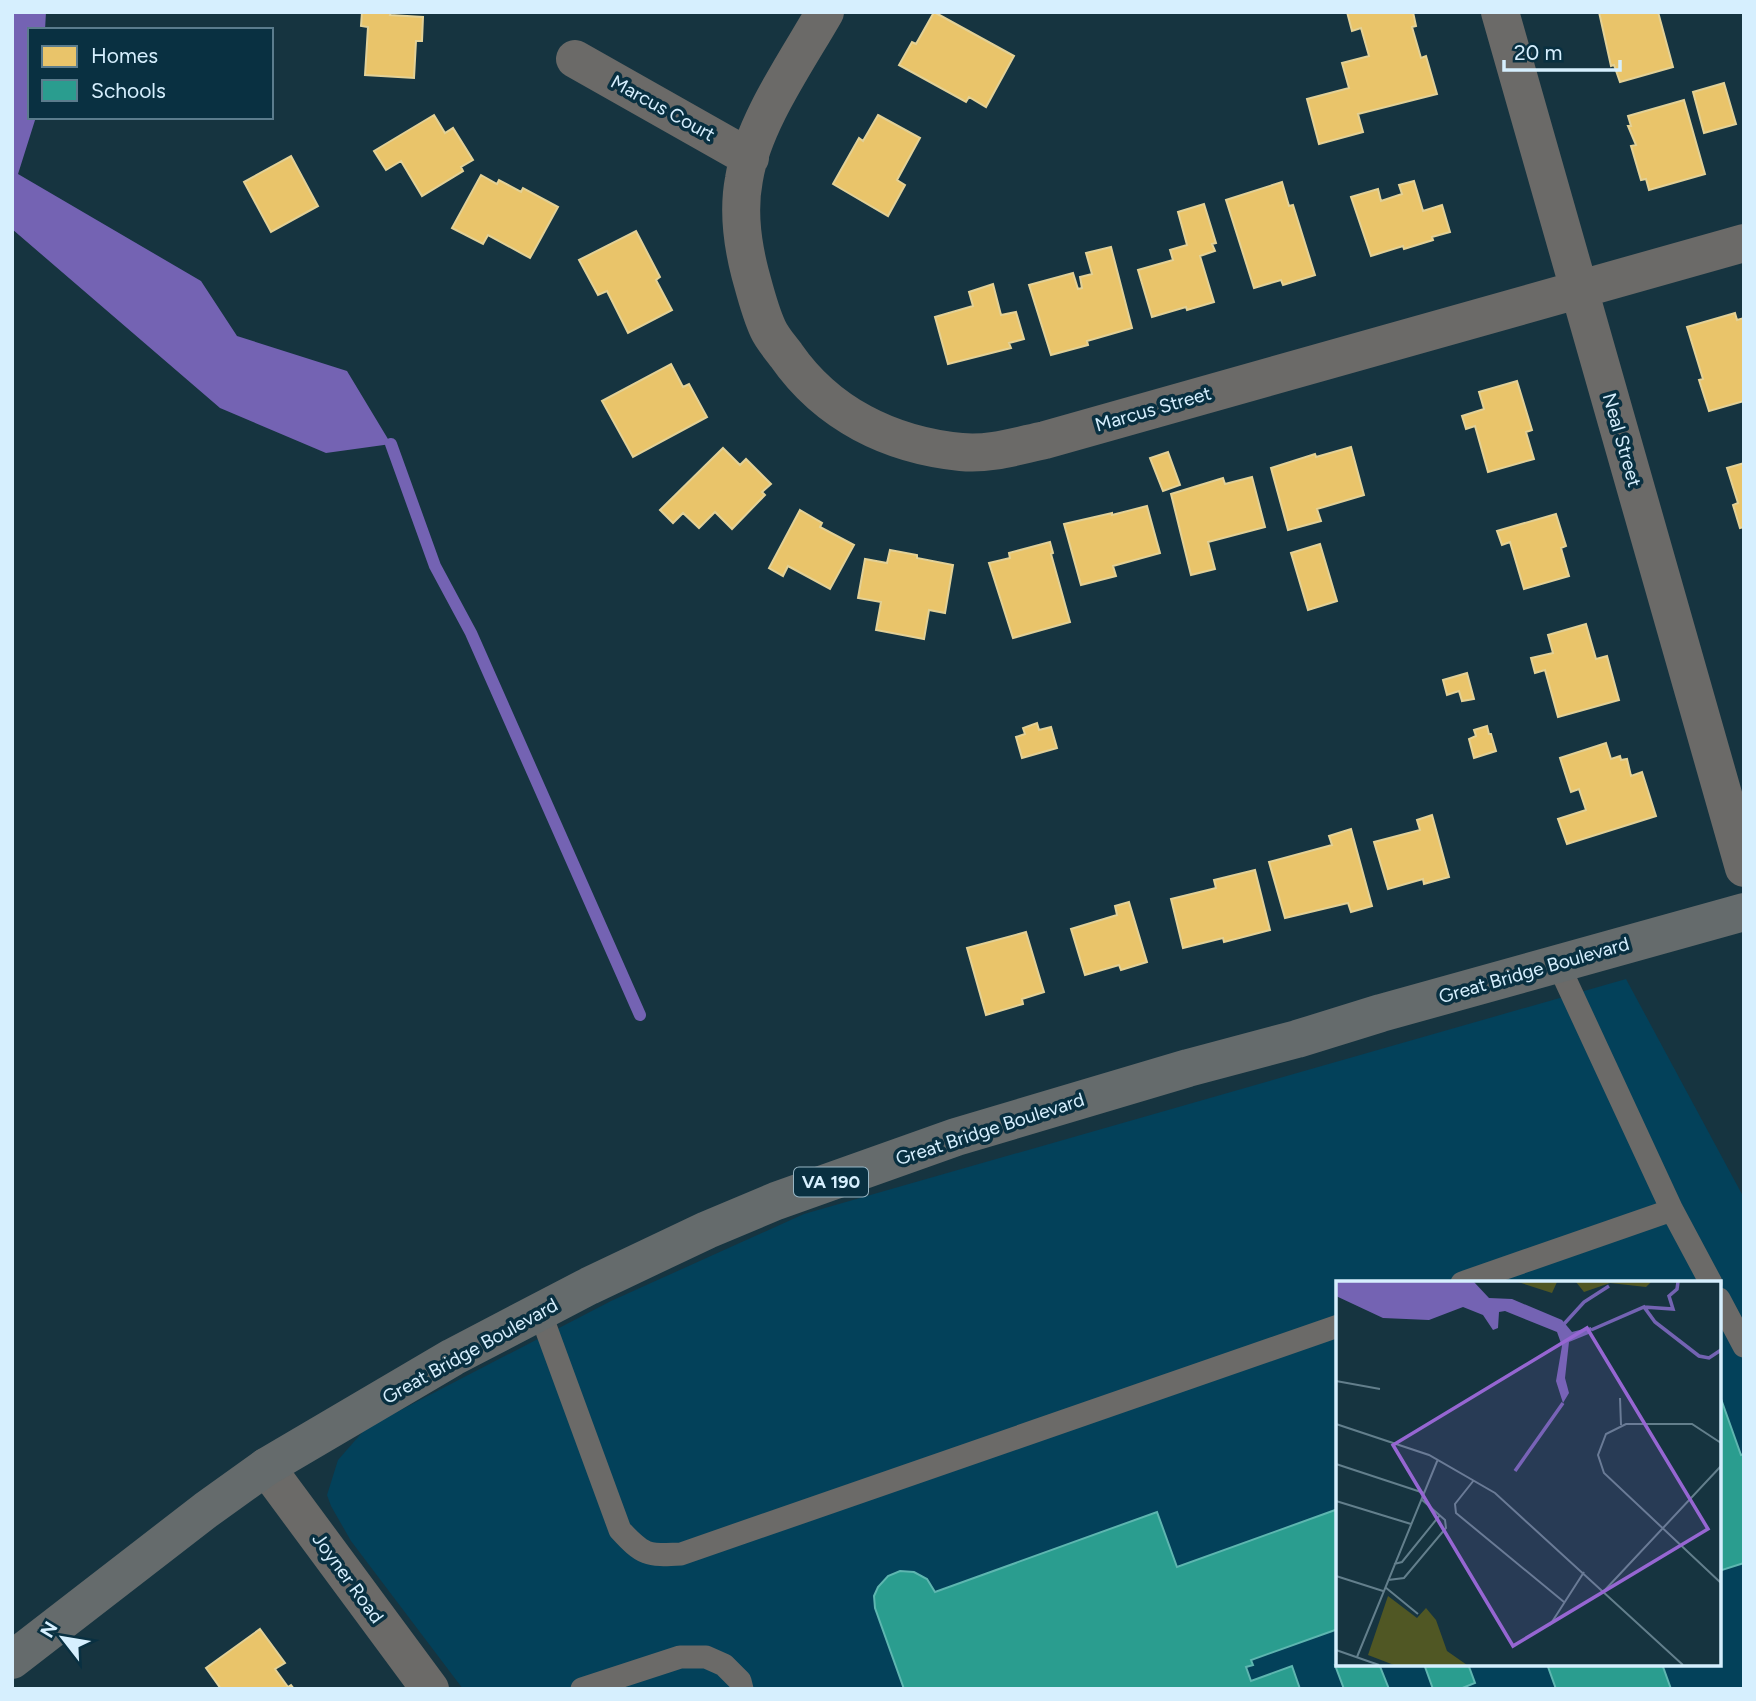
<svg xmlns="http://www.w3.org/2000/svg" width="1756" height="1701" font-family="Figtree,sans-serif">
<style>
.built{fill:#03415a;fill-rule:evenodd}
.water{fill:#7463b3}
.homes{fill:#e9c46a;stroke:#e3d196;stroke-width:2}
.schools{fill:#2a9d8f;stroke:#5eb6b0;stroke-width:2}
.lines{fill:none;stroke-linecap:round;stroke-linejoin:round}
.stream{stroke:#7463b3;stroke-width:12}
.lane{stroke:#6b6a68;stroke-width:23}
.street{stroke:#6b6a68;stroke-width:38}
.primary{stroke:#656b6c;stroke-width:38}
.labels{text-anchor:middle;dominant-baseline:central;stroke-width:7;stroke-linejoin:round;paint-order:stroke}
.shield{fill:#093041;stroke:#98b6c5;stroke-width:2}
.shield-label{font-size:18px;font-weight:bold;fill:#d6effe}
.street-label{font-size:19px;fill:#d6effe;stroke:#093041}
.inset-river{fill:none;stroke:#7463b3;stroke-width:3.5}
.inset-road{fill:none;stroke:#637f8c;stroke-width:2}
.view{fill:#9666d2;fill-opacity:0.15;stroke:#9666d2;stroke-width:3.5}
.inset-edge{fill:none;stroke:#d6effe;stroke-width:3.5}
</style>
<rect width="100%" height="100%" fill="#163440"/>
<path class="built" d="M 1626,979 L 1744,1198 L 1744,1689 L 463,1689 L 351,1541 L 331,1506 L 327,1495 L 338,1460 L 366,1428 L 611,1301 L 804,1214 ZM 1338,1283 L 1719,1283 L 1719,1664 L 1338,1664 Z"/>
<path class="water" d="M 12,12 L 46,12 L 45,30 L 30,30 L 30,117 L 36,117 L 18,174 L 201,281 L 237,336 L 347,371 L 391,444 L 326,453 L 220,408 L 12,229 Z"/>
<path class="homes" d="M 362,12 L 391,12 L 390,15 L 423,17 L 422,41 L 416,41 L 414,78 L 365,75 L 368,27 L 361,26 Z
M 934,12 L 1014,56 L 986,107 L 969,97 L 966,102 L 899,65 L 912,42 L 916,44 Z
M 1347,12 L 1413,12 L 1416,26 L 1412,27 L 1421,58 L 1426,56 L 1437,94 L 1358,114 L 1363,132 L 1319,144 L 1307,99 L 1349,88 L 1342,63 L 1369,56 L 1361,28 L 1352,31 Z
M 1599,12 L 1658,12 L 1673,67 L 1620,82 L 1614,65 L 1611,66 Z
M 1724,83 L 1736,124 L 1704,133 L 1693,92 Z
M 1684,100 L 1705,174 L 1649,190 L 1646,179 L 1641,180 L 1631,146 L 1636,145 L 1628,126 L 1631,126 L 1628,116 Z
M 434,115 L 445,133 L 453,128 L 473,160 L 461,167 L 463,171 L 422,196 L 401,161 L 386,170 L 374,151 Z
M 878,115 L 920,138 L 897,180 L 905,185 L 888,216 L 833,184 L 859,138 L 863,141 Z
M 291,156 L 318,206 L 271,232 L 244,182 Z
M 481,175 L 497,184 L 499,180 L 521,192 L 523,188 L 558,207 L 530,258 L 488,235 L 483,244 L 452,228 Z
M 1414,181 L 1423,211 L 1442,205 L 1450,232 L 1432,237 L 1433,240 L 1404,249 L 1403,246 L 1371,256 L 1351,197 L 1378,189 L 1381,201 L 1402,194 L 1399,185 Z
M 1282,182 L 1289,206 L 1293,205 L 1315,275 L 1283,285 L 1281,280 L 1254,288 L 1226,200 Z
M 1204,204 L 1216,243 L 1212,244 L 1215,251 L 1200,256 L 1214,302 L 1187,310 L 1186,307 L 1152,317 L 1138,270 L 1173,260 L 1170,250 L 1187,245 L 1178,212 Z
M 636,231 L 660,277 L 656,280 L 672,310 L 628,333 L 607,291 L 598,295 L 579,260 Z
M 1111,247 L 1132,328 L 1087,341 L 1088,345 L 1051,355 L 1029,285 L 1073,273 L 1078,289 L 1082,288 L 1080,277 L 1092,274 L 1086,253 Z
M 993,284 L 1001,315 L 1016,312 L 1024,339 L 1009,343 L 1011,348 L 948,364 L 935,317 L 973,306 L 969,292 Z
M 1735,313 L 1737,320 L 1744,318 L 1744,401 L 1709,411 L 1699,380 L 1703,379 L 1687,327 Z
M 671,364 L 683,387 L 689,384 L 707,417 L 633,457 L 602,401 Z
M 1517,381 L 1532,430 L 1526,432 L 1534,459 L 1488,472 L 1475,426 L 1466,429 L 1462,416 L 1484,409 L 1479,392 Z
M 1351,447 L 1364,495 L 1317,509 L 1321,521 L 1288,530 L 1271,468 L 1315,454 L 1316,457 Z
M 723,448 L 740,465 L 746,459 L 771,484 L 762,492 L 765,495 L 732,529 L 715,512 L 699,528 L 683,513 L 673,523 L 660,510 Z
M 1168,452 L 1180,485 L 1163,491 L 1150,458 Z
M 1744,463 L 1744,527 L 1740,528 L 1733,505 L 1738,503 L 1727,468 Z
M 1252,477 L 1265,527 L 1208,542 L 1215,569 L 1191,575 L 1171,494 L 1223,478 L 1225,484 Z
M 1147,506 L 1160,553 L 1113,566 L 1116,576 L 1081,585 L 1064,524 L 1112,513 L 1112,515 Z
M 800,510 L 822,523 L 820,527 L 854,545 L 830,589 L 788,566 L 783,576 L 769,568 Z
M 1556,514 L 1566,546 L 1561,548 L 1569,576 L 1524,589 L 1510,542 L 1502,545 L 1497,531 Z
M 1050,542 L 1053,553 L 1051,554 L 1070,622 L 1013,638 L 989,563 L 1010,558 L 1009,553 Z
M 1320,544 L 1337,601 L 1308,610 L 1291,553 Z
M 890,550 L 917,555 L 917,558 L 953,565 L 945,613 L 929,610 L 924,639 L 876,630 L 881,602 L 858,598 L 865,559 L 887,563 Z
M 1586,624 L 1596,659 L 1607,656 L 1619,700 L 1558,717 L 1545,670 L 1535,673 L 1531,658 L 1553,653 L 1548,635 Z
M 1467,673 L 1474,699 L 1462,701 L 1459,691 L 1447,695 L 1443,680 Z
M 1037,723 L 1039,730 L 1051,727 L 1057,748 L 1022,758 L 1016,737 L 1025,734 L 1023,728 Z
M 1487,726 L 1489,734 L 1491,734 L 1496,751 L 1474,758 L 1469,739 L 1476,736 L 1474,730 Z
M 1606,743 L 1611,759 L 1620,756 L 1621,760 L 1627,759 L 1631,776 L 1642,772 L 1656,816 L 1567,844 L 1558,819 L 1586,810 L 1579,789 L 1571,792 L 1560,758 Z
M 1432,815 L 1449,877 L 1424,884 L 1423,879 L 1388,889 L 1374,842 L 1420,830 L 1417,820 Z
M 1351,829 L 1372,906 L 1351,912 L 1348,903 L 1285,918 L 1269,862 L 1332,845 L 1329,836 Z
M 1255,870 L 1270,930 L 1224,942 L 1223,938 L 1183,948 L 1171,899 L 1216,888 L 1214,880 Z
M 1129,902 L 1147,962 L 1121,970 L 1119,965 L 1085,975 L 1071,929 L 1117,915 L 1115,906 Z
M 1026,932 L 1044,992 L 1022,999 L 1023,1004 L 986,1015 L 967,948 Z
M 260,1629 L 285,1663 L 275,1669 L 288,1687 L 291,1685 L 294,1689 L 221,1689 L 206,1668 Z"/>
<path class="schools" d="M 1719,1399 L 1721,1399 L 1741,1455 L 1744,1454 L 1744,1563 L 1719,1571 Z
M 1338,1509 L 1338,1629 L 1251,1660 L 1253,1665 L 1246,1667 L 1251,1681 L 1292,1666 L 1300,1689 L 904,1689 L 875,1608 L 874,1596 L 878,1587 L 888,1576 L 900,1571 L 914,1572 L 927,1579 L 935,1592 L 1157,1512 L 1177,1567 Z
M 1338,1664 L 1379,1664 L 1389,1689 L 1344,1689 L 1335,1665 Z
M 1424,1664 L 1468,1664 L 1475,1683 L 1460,1689 L 1433,1689 Z
M 1547,1664 L 1662,1664 L 1671,1689 L 1556,1689 Z"/>
<g class="lines">
<path class="stream" d="M 391,444 L 435,566 L 471,633 L 640,1015"/>
<path class="lane" d="M 1558,964 L 1672,1210 L 1711,1283
M 1462,1283 L 1672,1210
M 1719,1299 L 1744,1346
M 540,1312 L 620,1530 C 643,1555 647,1556 681,1554 L 1338,1326
M 582,1689 L 680,1657 L 706,1657 L 724,1665 L 740,1681 L 742,1689"/>
<path class="street" d="M 825,12 C 797,61 753,123 744,179 C 738,210 742,242 750,273 C 755,291 760,312 768,329 C 772,338 780,347 786,355 C 827,414 890,445 961,452 C 989,455 1017,446 1045,440 L 1744,243
M 1500,12 L 1744,868
M 575,59 L 750,158
M 266,1467 L 430,1689"/>
<path class="primary" d="M 12,1660 L 206,1510 L 266,1467 L 453,1357 L 589,1286 L 707,1230 L 776,1201 L 956,1137 L 1188,1068 L 1297,1039 L 1381,1013 L 1744,912"/>
</g>
<g class="labels">
<rect class="shield" x="794" y="1167.5" width="74" height="29" rx="5"/>
<g class="shield-label">
<text x="831" y="1182">VA 190</text>
</g>
<g class="street-label">
<text transform="translate(663 108) rotate(29)">Marcus Court</text>
<text transform="translate(1153 409) rotate(-16)">Marcus Street</text>
<text transform="translate(1622 440) rotate(74)">Neal Street</text>
<text transform="translate(1534 970) rotate(-16)">Great Bridge Boulevard</text>
<text transform="translate(990 1129) rotate(-18)">Great Bridge Boulevard</text>
<text transform="translate(470 1351) rotate(-29)">Great Bridge Boulevard</text>
<text transform="translate(348 1578) rotate(54)">Joyner Road</text>
</g>
</g>
<g transform="translate(1336 1281)">
<rect width="385" height="385" fill="#163440"/>
<path d="M 182,1 L 221,1 L 216,12 ZM 240,1 L 315,1 L 310,6 L 274,2 L 248,11 ZM 52,315 L 81,337 L 90,327 L 100,339 L 111,370 L 131,384 L 58,384 L 32,374 Z" fill="#505724"/>
<path d="M 0,1 L 138,1 L 153,17 L 176,18 L 226,39 L 236,51 L 255,46 L 255,52 L 233,61 L 229,97 L 233,112 L 227,122 L 220,100 L 226,65 L 221,51 L 169,30 L 163,31 L 162,47 L 157,49 L 147,34 L 127,26 L 93,39 L 47,37 L 0,15 Z" fill="#7463b3"/>
<path class="inset-river" d="M 308,26 L 337,28 L 333,15 L 341,8 L 342,1M 228,43 L 248,21 L 273,5M 255,49 L 308,26 L 319,41 L 363,75 L 373,77 L 385,69M 179,190 L 227,122"/>
<path class="inset-road" d="M 0,100 L 44,108M 284,117 L 285,144M 0,143 L 93,174 L 159,212 L 347,384M 385,162 L 356,143 L 290,143 L 270,153 L 262,174 L 268,192 L 385,302M 0,183 L 88,212M 138,199 L 119,223 L 120,232 L 228,321M 0,220 L 75,243M 58,283 L 66,281 L 104,234M 0,295 L 47,310M 52,299 L 68,297 L 110,247 L 109,239 L 85,218M 49,306 L 82,333M 268,310 L 385,185M 214,344 L 248,291M 0,369 L 43,384M 21,376 L 102,178"/>
<path class="view" d="M 251,47 L 372,248 L 177,365 L 57,164 Z"/>
<rect width="385" height="385" class="inset-edge"/>
</g>
<rect width="1756" height="1701" fill="none" stroke="#d6effe" stroke-width="28"/>
<rect x="28" y="28" width="245" height="91" fill="#093041" stroke="#5b7c8d" stroke-width="2"/>
<rect x="42" y="46" width="35" height="21" fill="#e9c46a" stroke="#5b7c8d" stroke-width="2"/>
<text x="91" y="63" font-size="21" fill="#d6effe">Homes</text>
<rect x="42" y="80" width="35" height="21" fill="#2a9d8f" stroke="#5b7c8d" stroke-width="2"/>
<text x="91" y="98" font-size="21" fill="#d6effe">Schools</text>
<g transform="translate(63 1638) rotate(301)" stroke="#093041" stroke-width="5" paint-order="stroke">
<path d="M0-5L12 26L0 18L-12 26Z" fill="#d6effe"/>
<text y="-10" font-size="19" font-weight="bold" text-anchor="middle" fill="#d6effe">N</text>
</g>
<path d="M1504 60v10h116v-10" fill="none" stroke="#d6effe" stroke-width="3.5"/>
<text x="1514" y="60" font-size="21" fill="#d6effe" stroke="#093041" stroke-width="5" paint-order="stroke">20 m</text>
</svg>
